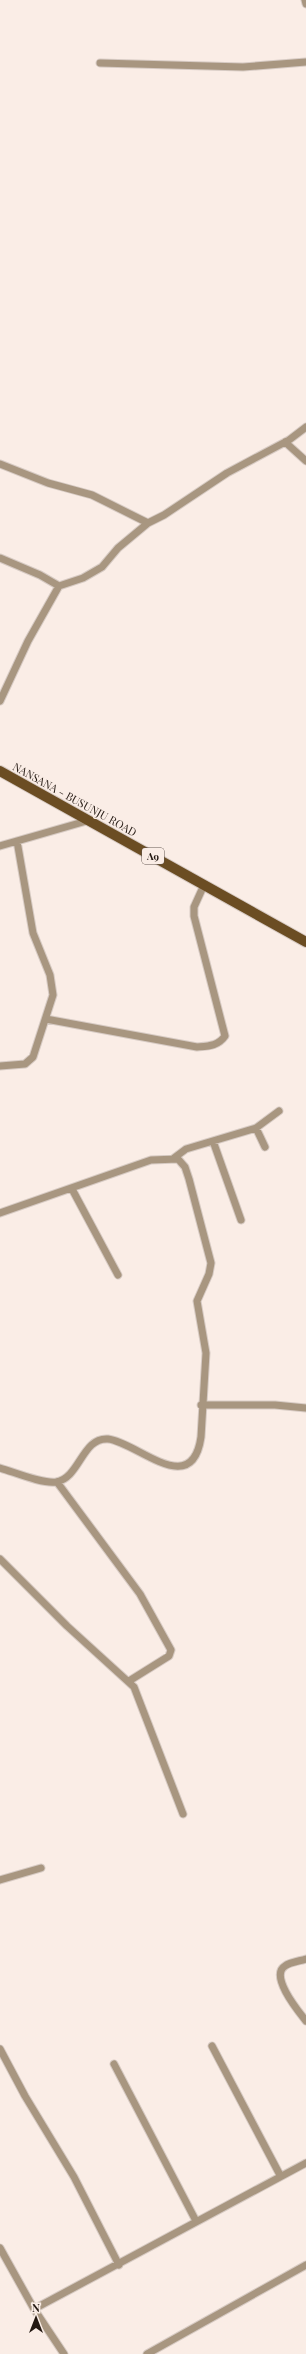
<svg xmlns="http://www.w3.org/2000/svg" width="306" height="2354" font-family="'Playfair Display',serif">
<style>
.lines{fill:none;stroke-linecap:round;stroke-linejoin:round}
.minor-casing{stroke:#d7cbc4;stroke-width:9}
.primary-casing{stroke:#d7cbc4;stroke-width:12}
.minor{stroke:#a89680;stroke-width:7}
.primary{stroke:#6b4d23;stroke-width:10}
.labels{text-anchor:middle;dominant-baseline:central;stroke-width:3;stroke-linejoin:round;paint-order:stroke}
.shield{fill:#faede6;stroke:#635750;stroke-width:1}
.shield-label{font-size:10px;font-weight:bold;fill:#221710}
.street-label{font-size:11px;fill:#221710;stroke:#faede6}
</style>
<rect width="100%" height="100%" fill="#faede6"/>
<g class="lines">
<g class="minor-casing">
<path id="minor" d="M 305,0 L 306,4
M 100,63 L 243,67 L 306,62
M 285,442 L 306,461
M 0,464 L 48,483 L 92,495 L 148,523
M 0,558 L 40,575 L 59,586
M 0,701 L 28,641 L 59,586 L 83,578 L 102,567 L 118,548 L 148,523 L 164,515 L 227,473 L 289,440 L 306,427
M 0,846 L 90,820
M 46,1019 L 197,1047 C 209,1046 218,1046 225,1036 L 194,916 L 194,907 L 204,885
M 0,1066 L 25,1064 L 33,1057 L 53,995 L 50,975 L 33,933 L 17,841
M 256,1128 L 265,1147
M 213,1141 L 241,1220
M 174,1158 L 186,1149 L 256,1128 L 279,1111
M 72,1189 L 118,1275
M 0,1213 L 151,1160 L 178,1159 L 185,1167 L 189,1179 L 211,1263 L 209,1274 L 197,1301 L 206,1353 L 201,1437 C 192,1500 137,1442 108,1439 C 82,1437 80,1478 56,1482 C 42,1484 14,1472 0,1468
M 201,1405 L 275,1405 L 306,1408
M 57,1482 L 140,1594 L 171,1650 L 169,1656 L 129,1681
M 0,1559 L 67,1626 L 134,1687 L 183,1814
M 0,1880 L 41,1868
M 306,1959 C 300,1961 290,1962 285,1966 C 269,1976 299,2012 306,2021
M 212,2046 L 280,2175
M 0,2049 L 25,2096 L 74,2177 L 119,2265
M 114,2064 L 196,2221
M 0,2248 L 34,2309 L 64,2354
M 34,2309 L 306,2163
M 147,2354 L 306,2265"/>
</g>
<g class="primary-casing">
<path id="primary" d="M 0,771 L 306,942"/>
</g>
<use href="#minor" class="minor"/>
<use href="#primary" class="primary"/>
</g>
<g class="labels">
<rect class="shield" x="142" y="848" width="22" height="16" rx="3"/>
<g class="shield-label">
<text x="153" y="856">A9</text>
</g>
<g class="street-label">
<text transform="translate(75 799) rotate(29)">NANSANA - BUSUNJU ROAD</text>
</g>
</g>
<g transform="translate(36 2318)" stroke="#faede6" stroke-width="3" paint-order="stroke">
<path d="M0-3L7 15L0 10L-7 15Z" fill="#221710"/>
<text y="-6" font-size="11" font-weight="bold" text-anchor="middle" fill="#221710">N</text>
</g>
</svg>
